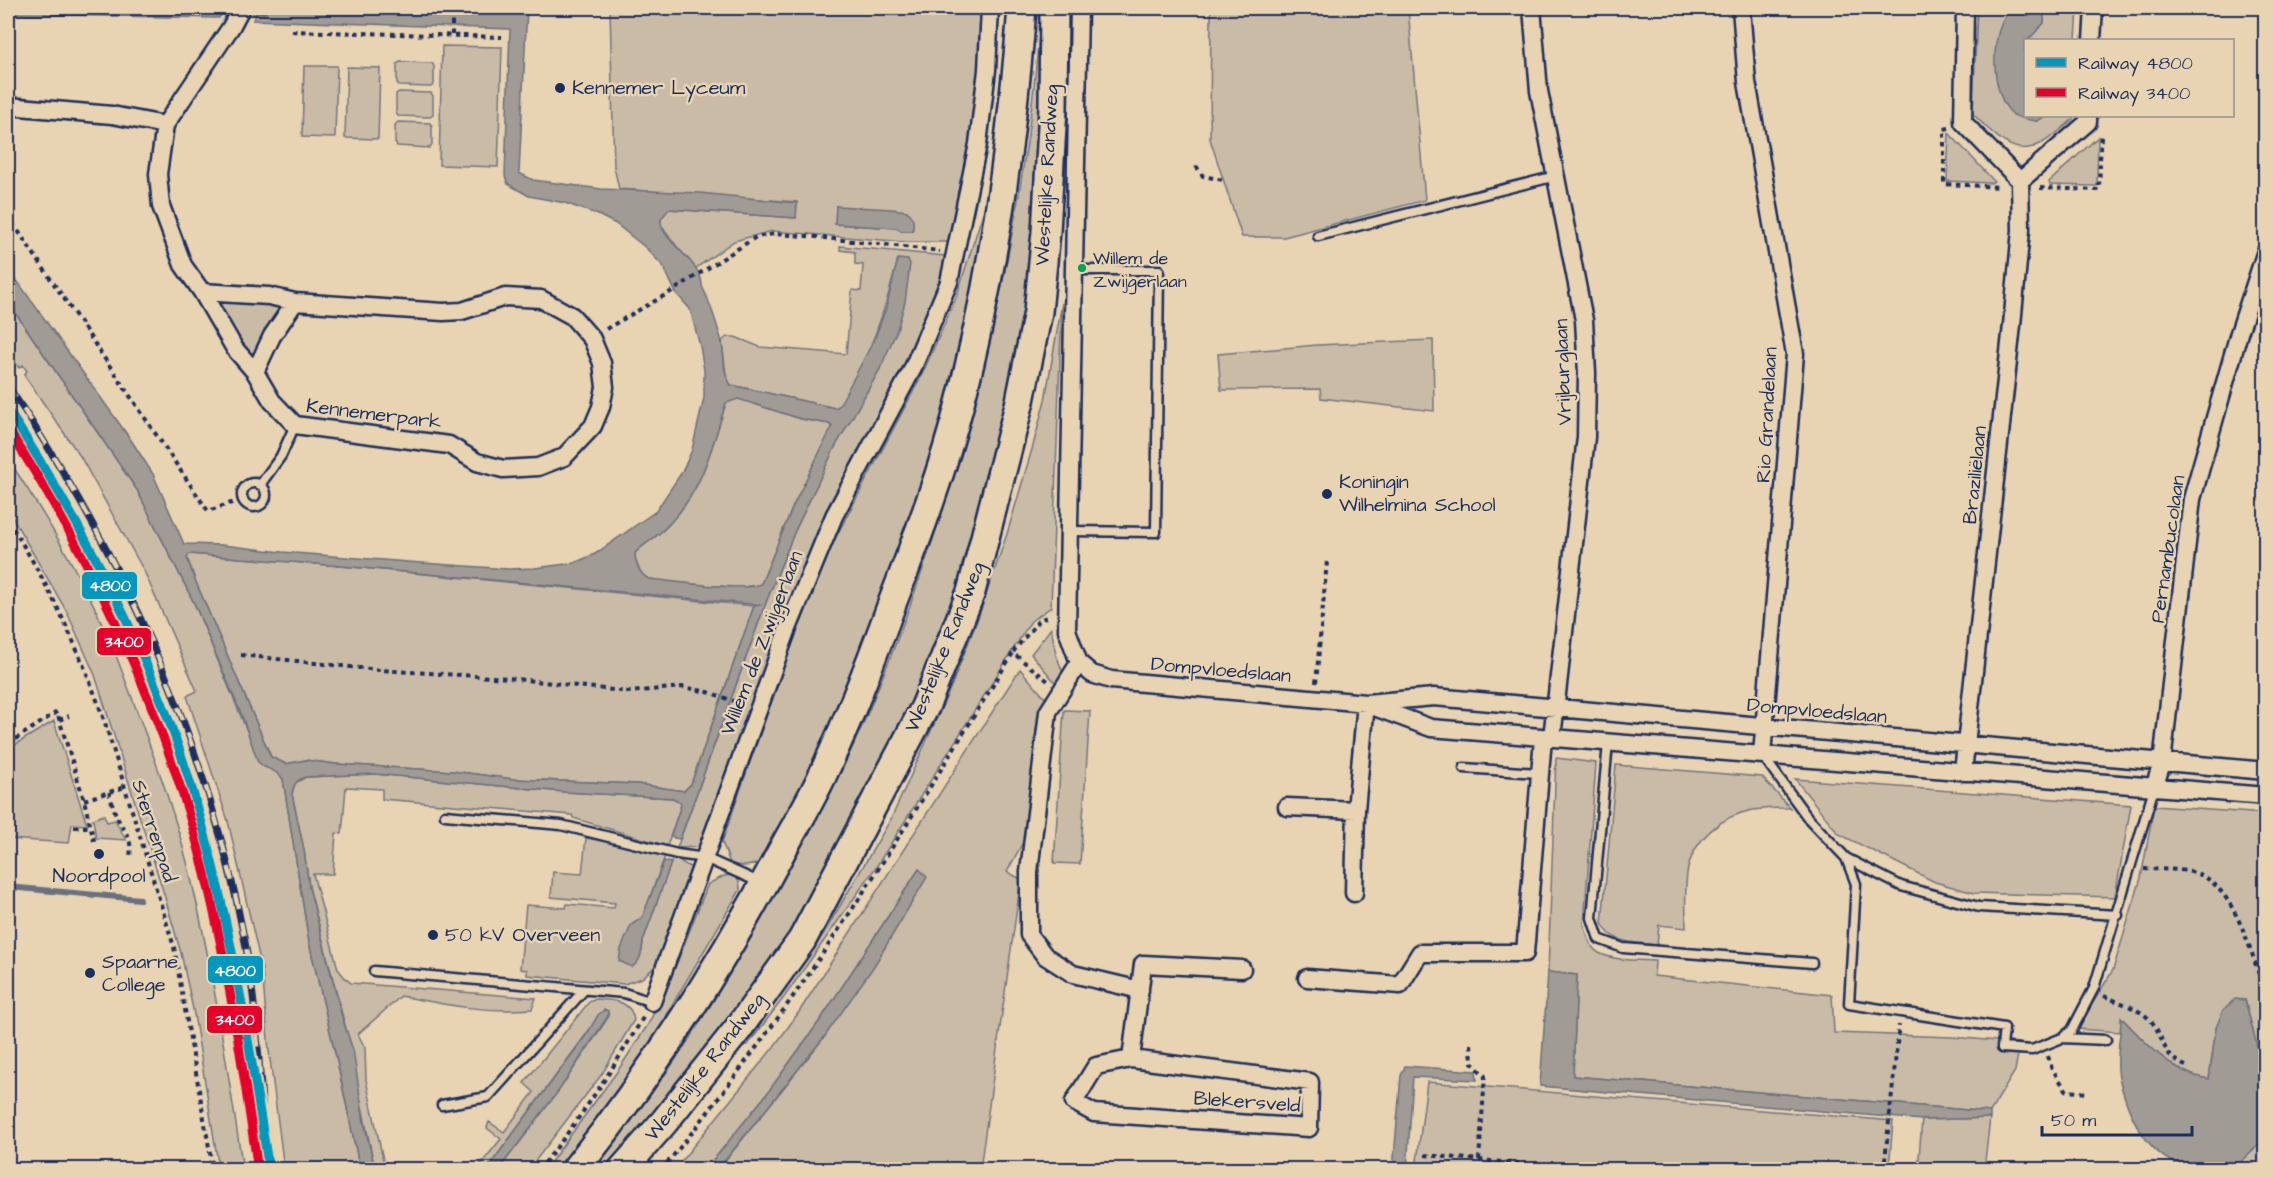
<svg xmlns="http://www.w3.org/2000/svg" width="2273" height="1177" font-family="'Architects Daughter',sans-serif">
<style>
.green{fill:#cabba6;stroke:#727582;stroke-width:1.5;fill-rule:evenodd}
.water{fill:#a19b95;stroke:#6b707f;stroke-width:1.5;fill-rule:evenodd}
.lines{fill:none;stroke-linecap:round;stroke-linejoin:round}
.stream{stroke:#6b707f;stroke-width:6}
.lane-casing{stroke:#1b2f5e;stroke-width:13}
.street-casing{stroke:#1b2f5e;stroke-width:21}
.primary-casing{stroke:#1b2f5e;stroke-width:32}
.path{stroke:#1b2f5e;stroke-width:4;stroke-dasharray:4.5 4.5;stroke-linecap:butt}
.lane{stroke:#e8d3b2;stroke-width:8}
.street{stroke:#e8d3b2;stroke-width:16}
.primary{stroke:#e8d3b2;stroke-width:27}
.rail-casing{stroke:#1b2f5e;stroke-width:7}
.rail{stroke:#e8d3b2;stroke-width:4.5;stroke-dasharray:14;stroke-linecap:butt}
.rail-1-casing{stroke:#e8d3b2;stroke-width:14}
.rail-2-casing{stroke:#e8d3b2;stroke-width:14}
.rail-1{stroke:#0497bd;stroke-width:9}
.rail-2{stroke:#e4002b;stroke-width:9}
.poi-dot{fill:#1b2f5e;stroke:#e8d3b2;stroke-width:2}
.bus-dot{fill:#01a052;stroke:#e8d3b2;stroke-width:2}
.labels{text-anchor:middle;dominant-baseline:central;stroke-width:5;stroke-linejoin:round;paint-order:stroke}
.bus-label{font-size:18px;fill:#1b2f5e;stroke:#e8d3b2;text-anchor:start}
.poi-label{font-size:20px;fill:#1b2f5e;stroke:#e8d3b2;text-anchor:start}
.street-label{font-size:20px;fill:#1b2f5e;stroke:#e8d3b2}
.line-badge{stroke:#e8d3b2;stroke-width:2}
.badge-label{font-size:16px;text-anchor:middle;font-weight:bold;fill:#fff}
</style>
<rect width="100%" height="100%" fill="#e8d3b2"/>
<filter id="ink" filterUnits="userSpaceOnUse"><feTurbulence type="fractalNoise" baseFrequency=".0167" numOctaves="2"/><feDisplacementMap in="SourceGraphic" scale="12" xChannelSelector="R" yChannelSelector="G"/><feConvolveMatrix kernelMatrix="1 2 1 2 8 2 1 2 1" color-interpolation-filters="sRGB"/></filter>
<g filter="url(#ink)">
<path class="green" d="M 610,8 L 986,8 L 979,122 L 950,242 L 906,242 L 772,231 L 734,241 L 696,268 L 690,264 L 660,224 L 662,216 L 668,209 L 796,218 L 797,202 L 619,189 L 614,167 ZM 836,206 L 913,229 L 912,231 L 901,231 L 897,228 L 835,224 Z
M 1211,8 L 1408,8 L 1425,200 L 1284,237 L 1242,237 L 1210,139 Z
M 1977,8 L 2014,8 L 2009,11 L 2013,115 L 2037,121 L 2046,116 L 2073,116 L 2073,119 C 2027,161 2015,157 1973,114 Z
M 2029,8 L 2078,8 L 2076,40 L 2028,40 L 2044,23 L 2044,17 L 2041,11 Z
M 1039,35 L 1043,35 L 1033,242 L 1026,305 L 1011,394 L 970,561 L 918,696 L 794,929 L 752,993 L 609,1169 L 589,1170 C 622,1129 656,1090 684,1047 C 713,1003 739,958 764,913 C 803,846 840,779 870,708 C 958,497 1020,263 1039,35 Z
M 442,46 L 502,47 L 498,167 L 439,165 Z
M 400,62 L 432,63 L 434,66 L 434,84 L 431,87 L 399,86 L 397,83 L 397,64 Z
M 304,66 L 337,66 L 335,138 L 302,137 Z
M 347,67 L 380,68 L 378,139 L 345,138 Z
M 399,92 L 431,93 L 433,96 L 433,115 L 430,117 L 398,116 L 396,113 L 396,94 Z
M 398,122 L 430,123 L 432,126 L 432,145 L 430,148 L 397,146 L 395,143 L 395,125 Z
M 1949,133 L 1994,181 L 1991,183 L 1947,181 Z
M 2098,137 L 2097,186 L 2050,185 L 2049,182 Z
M 994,178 L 970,313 L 946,409 L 891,582 L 842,701 L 804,782 L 764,861 C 754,866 740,868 730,863 L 722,842 L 798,626 L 828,552 L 921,377 L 956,298 Z
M 840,246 L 945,256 L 944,270 L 930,314 L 806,561 L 735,751 L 704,842 L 697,847 L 677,848 L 765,605 L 794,533 L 834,449 L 880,369 L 898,259 C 885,311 869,361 839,406 L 835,408 L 731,385 L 726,375 L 722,341 L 727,337 L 735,337 L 760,347 L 846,354 L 852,290 L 861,291 L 863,265 L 855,264 L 855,252 L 840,250 Z
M 222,299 L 278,304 L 281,313 L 255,355 L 247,354 L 217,307 Z
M 8,302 L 137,490 L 194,603 L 249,736 L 264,767 L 274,769 L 283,779 L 309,942 L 337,1061 L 360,1169 L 284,1169 L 269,1051 L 262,969 L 228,821 L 187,696 L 197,691 L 144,571 L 80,456 L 24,375 L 27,371 L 23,365 L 19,368 L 8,352 Z
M 1062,303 L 1051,607 L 1031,621 L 876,867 L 785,996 L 747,1046 L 777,998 L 824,933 L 891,819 L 951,687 L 977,621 L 1007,534 L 1033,446 L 1045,400 Z
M 1433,340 L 1434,411 L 1321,398 L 1320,389 L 1221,390 L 1218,354 L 1317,345 Z
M 738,398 L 801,419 L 830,424 L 832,428 L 794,504 L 761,584 C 743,592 673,582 649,579 C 640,575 635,563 635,553 C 646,542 660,535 670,523 C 703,489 712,446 726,403 Z
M 8,459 C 34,498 58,537 80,579 C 86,591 94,604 99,617 C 104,629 106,640 114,650 C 143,728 175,806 193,887 C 215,980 228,1075 243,1169 L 219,1169 L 194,1014 L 181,953 L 164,894 L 95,675 L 67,612 L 11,515 L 8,512 Z
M 189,554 L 341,566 L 754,606 L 691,784 L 684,791 L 637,784 L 513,779 L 452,771 L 336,764 L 305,760 L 286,764 L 271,757 L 195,580 L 187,557 Z
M 1051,628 L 1056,654 L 1063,673 L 1055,682 L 1031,654 Z
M 1020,669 L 1045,698 L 1041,749 L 1030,829 L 1007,872 L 1021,879 L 980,1169 L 724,1170 L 722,1165 L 825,1036 L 919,869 L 821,1019 L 766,1095 L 708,1167 L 706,1169 L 674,1170 L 773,1048 L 799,1012 Z
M 1064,710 L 1090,711 L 1080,864 L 1054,863 Z
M 54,721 L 87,825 L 72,824 L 69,843 L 9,839 L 11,824 L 8,823 L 8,749 Z
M 1556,758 L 1596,763 L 1584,924 C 1587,933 1589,948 1599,953 C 1614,961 1638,960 1655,961 L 1654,976 L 1832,995 L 1834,1033 L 1952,1037 L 2020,1043 L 2015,1071 L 1990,1112 L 1573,1076 L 1577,975 L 1548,972 Z
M 1616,765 L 1762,777 L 1790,808 C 1778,808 1765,808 1753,810 C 1723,815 1695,838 1688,868 C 1684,887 1686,908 1686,928 L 1659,925 L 1657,945 C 1635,942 1612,945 1602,923 Z
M 375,774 L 564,792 L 673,798 L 680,802 L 681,805 L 667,846 L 573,818 L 572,815 L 382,799 L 382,789 L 346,787 L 342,834 L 336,833 L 333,874 L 313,874 L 338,969 L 345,978 L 351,983 L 536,998 L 532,1009 C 487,1013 445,1005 401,996 L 358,1034 L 365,1048 L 366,1080 L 385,1169 L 375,1170 L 347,1033 L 309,887 L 304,850 L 292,794 L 295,783 L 306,777 Z
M 1795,779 L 2131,805 L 2115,897 L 1974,893 L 1935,882 L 1839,834 Z
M 2154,806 L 2265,814 L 2265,1077 L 2245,1000 L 2216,1028 L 2209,1079 C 2174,1075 2145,1043 2122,1018 L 2121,1032 L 2077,1029 L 2113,970 L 2141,878 Z
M 104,815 L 107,822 L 115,820 L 126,840 L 96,838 L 93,819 Z
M 586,838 L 621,844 L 665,856 L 642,919 L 638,923 L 642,952 L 643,941 L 673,857 L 690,867 L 693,874 L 660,962 L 642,978 L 624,984 L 527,975 L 527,970 L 520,969 L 526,905 L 566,908 L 567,904 L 614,908 L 615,903 L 551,897 L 553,872 L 582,874 Z
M 732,875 C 739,878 740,883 740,890 L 669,1010 L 653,1047 L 559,1169 L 545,1170 L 619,1069 L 647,1026 L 667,988 L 708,884 L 724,876 Z
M 596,999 C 613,1000 631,1000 634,1020 L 602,1074 L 529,1169 L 499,1169 C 538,1120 575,1069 609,1016 L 607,1010 L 604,1010 L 487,1169 L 476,1170 L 501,1139 L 487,1128 L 489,1122 L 504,1132 L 534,1092 L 524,1083 L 589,1002 Z
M 1427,1082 L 1893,1121 L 1889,1169 L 1416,1169 Z
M 1990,1118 L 1984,1169 L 1918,1170 L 1922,1120 Z
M 2265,1136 L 2265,1169 L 2261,1169 L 2261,1164 L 2237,1163 L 2253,1151 Z"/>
<path class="water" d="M 8,8 L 225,8 L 219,18 L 14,14 L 8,14 Z
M 258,8 L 527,8 L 519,173 L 533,180 L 601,189 L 700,193 L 797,203 L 796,218 L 669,209 L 661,219 C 658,240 703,261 702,286 C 710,303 716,321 721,339 C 725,354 722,374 731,385 L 835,408 L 839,406 L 875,338 L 886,308 L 898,259 L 908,260 L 910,264 L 905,302 L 897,330 L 880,369 L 834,449 L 794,533 L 765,605 L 680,839 L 674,838 L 671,835 L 681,805 L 680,802 L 673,798 L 564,792 L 375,774 L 306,777 C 296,780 293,785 292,794 L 304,850 L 309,887 L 342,1017 L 353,1050 L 364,1122 L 375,1169 L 360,1169 L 337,1061 L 309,942 L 283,779 C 276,769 266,770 258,762 L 242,716 L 194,603 L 137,490 L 8,302 L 8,268 L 131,440 L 153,474 L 184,544 L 222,545 L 282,552 L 408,562 L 508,569 L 535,568 L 574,563 L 595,554 L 656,511 L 682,472 L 692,450 L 704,398 L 704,370 L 700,346 L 690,309 L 676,293 L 663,266 L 646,248 L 616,224 L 596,214 L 565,203 L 529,196 L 508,184 L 505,176 L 510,29 L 253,20 ZM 738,399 L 801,419 L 829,424 L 832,427 L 794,504 L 761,584 C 744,592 672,581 649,579 C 640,575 635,563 635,553 C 646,542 660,535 670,523 C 703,489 712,446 726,403 ZM 189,554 L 341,566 L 761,605 L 754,606 L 691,784 L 684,791 L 637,784 L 513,779 L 452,771 L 336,764 L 305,760 L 286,764 L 271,757 L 195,580 L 187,558 Z
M 2014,8 L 2029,8 L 2041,11 L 2044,17 L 2044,23 L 2028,40 L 2026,40 L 2024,49 L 2026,116 L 2046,116 L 2037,121 C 2030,120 2020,119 2014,115 C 1989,98 1988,23 2014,8 Z
M 836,206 L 892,209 L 907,211 C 913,216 915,224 912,231 L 901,231 L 897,228 L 835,224 Z
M 664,861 L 671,863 L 643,941 C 642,951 641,962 632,967 L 619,961 L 621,949 L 631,925 L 642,918 Z
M 919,869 L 927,877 L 874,966 L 825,1036 L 718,1169 L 706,1169 L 766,1095 L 821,1019 Z
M 1548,972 L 1577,975 L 1573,1076 L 1990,1112 L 1990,1118 L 1922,1120 L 1540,1086 Z
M 2235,999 L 2245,1000 L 2265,1077 L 2265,1136 C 2256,1147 2245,1161 2232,1167 C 2223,1170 2214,1170 2205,1170 C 2154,1170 2129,1121 2119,1077 C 2115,1059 2121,1036 2121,1017 C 2144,1042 2175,1075 2209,1079 L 2216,1028 L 2223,1010 Z
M 604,1010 L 608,1011 L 608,1016 L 560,1089 L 499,1169 L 487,1169 L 587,1034 L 598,1015 Z
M 1405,1066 L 1476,1071 L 1477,1080 L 1413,1077 L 1407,1169 L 1393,1169 L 1401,1076 Z"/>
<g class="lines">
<path class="stream" d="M 217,9 L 264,11
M 8,887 L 140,899"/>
<g class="lane-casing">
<path id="lane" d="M 1318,236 L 1556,176
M242 495a12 12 0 1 1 24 0a12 12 0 1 1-24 0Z
M 260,485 L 281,456 L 295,425
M 1068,531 L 1156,532 L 1159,270 L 1074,270
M 1608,743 L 1592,918 L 1599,939 L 1623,948 L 1812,963
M 1763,756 L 1808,818 L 1846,858 L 1901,886 L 1979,907 L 2118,915
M 1464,768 L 1538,773
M 445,815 L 561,825 L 677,854 L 705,858 L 761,883
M 1846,858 L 1856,884 L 1849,1004 L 2004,1028 L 2002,1048 L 2032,1050 L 2062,1038
M 374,971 L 624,993 L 652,1002
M 2106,1040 L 2062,1038 L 2072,1030 L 2094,988 L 2154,788
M 442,1105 L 488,1097 L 584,990"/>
</g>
<g class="street-casing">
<path id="street" d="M 1079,8 L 1067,630 L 1079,663 L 1092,674 L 1111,680 L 1366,703 L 1434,697 L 2266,771
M 1532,8 L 1539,91 L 1584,320 L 1587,373 L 1586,437 L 1552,738
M 1741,8 L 1747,82 L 1795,354 L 1762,755
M 1965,8 L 1963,122 L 2020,181
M 2092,40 L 2094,8
M 8,106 L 112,115 L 165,125
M 2020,181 L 2088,122 L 2088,116
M 202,292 L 269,296 L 295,302 L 443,312 L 462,311 L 505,297 L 541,299 L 572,316 L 592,339 L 602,363 L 605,387 L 601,407 L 593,426 L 564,457 L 538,467 L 503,469 L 477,462 L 449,445 L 295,425 L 272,401 L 255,372 L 235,349 L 202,292 L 183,265 L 161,206 L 158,174 L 165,125 L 231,27 L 241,8
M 255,372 L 272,336 L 295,302
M 1079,663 L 1048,712 L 1029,872 L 1029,935 L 1045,956 L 1073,974 L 1140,990
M 1369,705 L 1431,728 L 2266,796
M 1963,772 L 2012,325 L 2021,230 L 2020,181
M 2154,788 L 2162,763 L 2192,499 L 2239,333 L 2266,251
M 1287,807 L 1356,810
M 1354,893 L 1356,810 L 1366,703
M 1307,978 L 1400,985 L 1420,953 L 1525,953 L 1543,738
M 652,1002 L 787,631 L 834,516 L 912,370 L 949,282 L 978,144 L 987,70 L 990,8
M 1131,1059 L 1310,1082 L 1309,1128 L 1094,1113 L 1074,1102 L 1096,1066 L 1131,1059 L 1143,964 L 1242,969"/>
</g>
<g class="primary-casing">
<path id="primary" d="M 575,1170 C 653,1072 720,967 779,856 C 794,828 811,801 824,772 C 850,717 872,658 893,601 C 918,536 943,470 960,403 C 994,273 1012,140 1022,8
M 622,1170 L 664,1122 L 738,1029 L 802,940 L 925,707 L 971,592 L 1020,401 L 1038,312 L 1046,232 L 1053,108 L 1054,8"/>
</g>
<path class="path" d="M 292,31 L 502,37
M 452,35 L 452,8
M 1949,128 L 1944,129 L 1944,184 L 2000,187
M 1196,166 L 1203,176 L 1223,180
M 2040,188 L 2099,190 L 2101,134
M 8,216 L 208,511 L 243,499
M 606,329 L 674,290 L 756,237 L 774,234 L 806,236 L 940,251
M 8,521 C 49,584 82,654 106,726 L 174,947 L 213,1170
M 1013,652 L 1039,620 L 1049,616
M 241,655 L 379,670 L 509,678 L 629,692 L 683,687 L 708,692 L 742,704
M 1316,683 L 1327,561
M 59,720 L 69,716
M 8,744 L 57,712 L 84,800 L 94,841
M 109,792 C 112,801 114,813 119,821 C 128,837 132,839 130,858
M 84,800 L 125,787
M 8,826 L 9,826
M 74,827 L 91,827
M 2144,869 C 2164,870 2191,867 2208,879 C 2239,901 2254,961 2266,996
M 2104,996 C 2117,1002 2136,1007 2147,1017 C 2166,1033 2158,1057 2189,1067
M 1471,1044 L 1472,1063 L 1485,1076 L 1479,1160
M 2048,1056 L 2052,1069 L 2067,1091 L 2089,1093
M 1425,1155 L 1589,1170
M 539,1170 C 578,1122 613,1069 644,1016
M 661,1170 C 694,1132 723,1092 753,1052 C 848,924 929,788 1013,653 L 1048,681
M 1884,1170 L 1899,1025"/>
<use href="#lane" class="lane"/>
<use href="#street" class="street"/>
<use href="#primary" class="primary"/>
<g class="rail-casing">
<path id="rail" d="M 8,386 C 124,557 206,738 245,942 C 258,1012 260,1084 266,1155"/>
</g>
<use href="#rail" class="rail"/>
<g class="rail-1-casing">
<path id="rail-1" d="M 8,410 C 85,529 152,655 193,792 C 230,916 249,1042 269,1170"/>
</g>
<g class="rail-2-casing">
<path id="rail-2" d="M 8,429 C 81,542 140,662 182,792 C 221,914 239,1043 258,1170"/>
</g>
<use href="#rail-1" class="rail-1"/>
<use href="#rail-2" class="rail-2"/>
</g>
</g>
<g class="poi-dot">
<circle cx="560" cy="88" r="6"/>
<circle cx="1327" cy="494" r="6"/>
<circle cx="99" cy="854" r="6"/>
<circle cx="433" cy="935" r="6"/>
<circle cx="90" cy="973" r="6"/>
</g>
<circle class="bus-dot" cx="1082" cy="268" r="5"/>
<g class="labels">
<g class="bus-label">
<text x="1093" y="258">Willem de<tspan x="1093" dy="23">Zwijgerlaan</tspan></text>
</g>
<g class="poi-label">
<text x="572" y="88">Kennemer Lyceum</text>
<text x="1339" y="482">Koningin<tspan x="1339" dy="23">Wilhelmina School</tspan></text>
<text x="99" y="876" text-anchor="middle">Noordpool</text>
<text x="445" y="935">50 kV Overveen</text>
<text x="102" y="962">Spaarne<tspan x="102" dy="23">College</tspan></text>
</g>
<g class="street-label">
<text transform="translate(1047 175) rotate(-87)">Westelijke Randweg</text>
<text transform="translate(1563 372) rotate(-92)">Vrijburglaan</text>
<text transform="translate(374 414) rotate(7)">Kennemerpark</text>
<text transform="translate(1767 415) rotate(-87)">Rio Grandelaan</text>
<text transform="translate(1975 475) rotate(-84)">Braziliëlaan</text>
<text transform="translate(2168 549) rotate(-82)">Pernambucolaan</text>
<text transform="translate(762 643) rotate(-69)">Willem de Zwijgerlaan</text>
<text transform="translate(945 647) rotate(-68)">Westelijke Randweg</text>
<text transform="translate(1221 670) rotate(5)">Dompvloedslaan</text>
<text transform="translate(1817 711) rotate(5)">Dompvloedslaan</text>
<text transform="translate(154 831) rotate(72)">Sterrenpad</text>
<text transform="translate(705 1067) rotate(-52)">Westelijke Randweg</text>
<text transform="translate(1247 1102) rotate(4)">Blekersveld</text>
</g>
</g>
<g class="line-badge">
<rect x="81" y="571" width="57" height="29" rx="6" fill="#0497bd"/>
<rect x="96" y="627" width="56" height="29" rx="6" fill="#e4002b"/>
<rect x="207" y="955" width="57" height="29" rx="6" fill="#0497bd"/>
<rect x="206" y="1005" width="57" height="29" rx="6" fill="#e4002b"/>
</g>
<g class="badge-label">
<text x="110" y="591">4800</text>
<text x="124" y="647">3400</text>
<text x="235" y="976">4800</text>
<text x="235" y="1025">3400</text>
</g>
<rect width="2273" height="1177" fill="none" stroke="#e8d3b2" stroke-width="30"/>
<rect x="15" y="15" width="2243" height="1147" fill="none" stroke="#1b2f5e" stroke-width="2" filter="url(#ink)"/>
<rect x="2024" y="39" width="210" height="78" fill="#e8d3b2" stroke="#969190" stroke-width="1.5"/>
<rect x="2036" y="58" width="30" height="9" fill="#0497bd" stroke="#969190" stroke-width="1.5"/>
<text x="2078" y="69" font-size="18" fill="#1b2f5e">Railway 4800</text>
<rect x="2036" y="88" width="30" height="9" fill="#e4002b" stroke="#969190" stroke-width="1.5"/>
<text x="2078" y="99" font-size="18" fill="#1b2f5e">Railway 3400</text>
<path d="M2042 1126v9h150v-9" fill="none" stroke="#1b2f5e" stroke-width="3"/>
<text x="2051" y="1126" font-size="18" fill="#1b2f5e" stroke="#e8d3b2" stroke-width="4.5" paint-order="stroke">50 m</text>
</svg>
